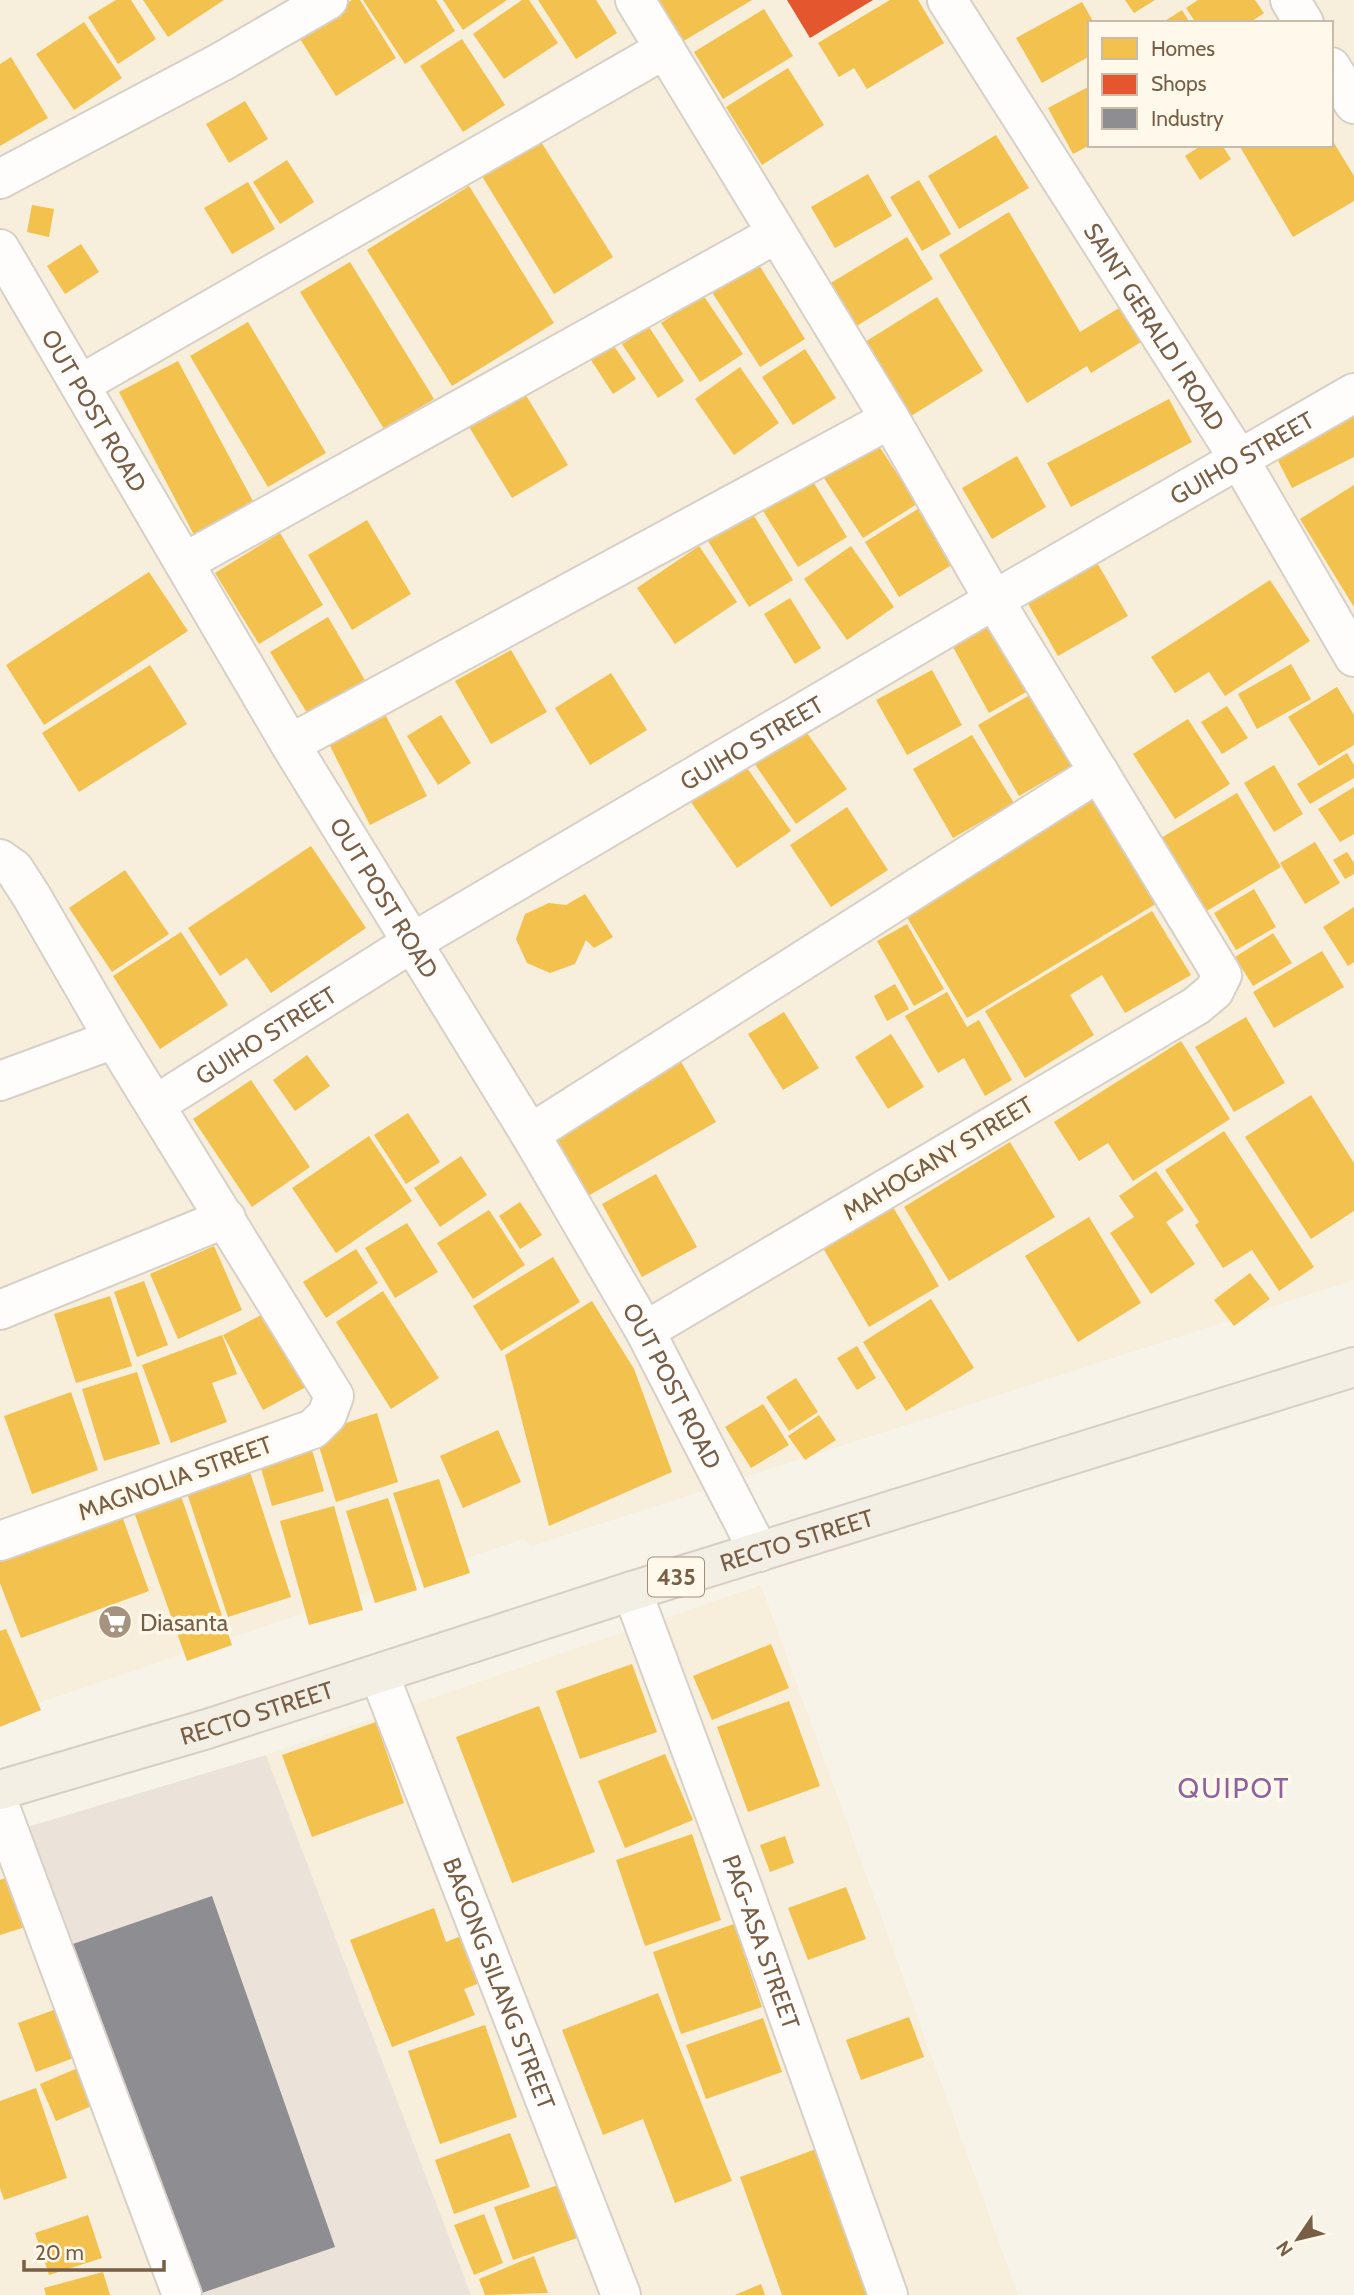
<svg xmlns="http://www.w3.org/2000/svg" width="1354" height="2295" font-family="Cabin,sans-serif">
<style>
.residential{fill:#f7eedb;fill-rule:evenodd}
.industrial{fill:#ebe3da}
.homes{fill:#f2c14e}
.shops{fill:#e4572e}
.industry{fill:#8d8d92}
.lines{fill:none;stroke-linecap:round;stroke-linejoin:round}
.street-casing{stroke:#d7d0c7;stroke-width:42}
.primary-casing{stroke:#d7cec4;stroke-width:42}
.street{stroke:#fefdfc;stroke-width:38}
.primary{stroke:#f3efe4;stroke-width:38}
.labels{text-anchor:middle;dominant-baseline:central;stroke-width:7;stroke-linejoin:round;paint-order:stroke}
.shield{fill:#fff9eb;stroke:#a18c78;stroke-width:2}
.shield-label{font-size:23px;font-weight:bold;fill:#795e46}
.street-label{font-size:24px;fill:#795e46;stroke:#fff9eb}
.poi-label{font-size:24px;fill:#795e46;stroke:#fff9eb;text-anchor:start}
.quarter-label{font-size:28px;letter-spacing:2px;fill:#8f619d;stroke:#fff9eb}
</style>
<rect width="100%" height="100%" fill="#f8f3e9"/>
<path class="residential" d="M 0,0 L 1354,0 L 1354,1280 L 532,1546 L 523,1539 L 0,1716 ZM 1090,23 L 1331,23 L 1331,145 L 1090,145 Z
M 761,1585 L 1018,2295 L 471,2295 L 266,1755 Z
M 0,1836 L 195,2295 L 0,2295 Z"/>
<path class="industrial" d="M 266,1755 L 471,2295 L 195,2295 L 21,1829 Z"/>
<path class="homes" d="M 116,0 L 131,0 L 156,39 L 118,64 L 88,17 Z
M 143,0 L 224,0 L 168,37 Z
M 352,0 L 360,0 L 396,58 L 336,96 L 297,34 Z
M 363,0 L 436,0 L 455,31 L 405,64 Z
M 443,0 L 507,0 L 463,30 Z
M 522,0 L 529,0 L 558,43 L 504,79 L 473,34 Z
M 538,0 L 596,0 L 617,33 L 576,59 Z
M 657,0 L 752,0 L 682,42 Z
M 890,0 L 918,0 L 944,43 L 867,89 L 854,68 L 839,77 L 818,43 Z
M 1125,0 L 1155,0 L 1134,13 Z
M 1198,0 L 1255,0 L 1264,13 L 1249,23 L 1196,23 L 1186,8 Z
M 1082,2 L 1094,23 L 1090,23 L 1090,56 L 1042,83 L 1016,38 Z
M 764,9 L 793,56 L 723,99 L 694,52 Z
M 1182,10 L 1190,23 L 1162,23 Z
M 84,22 L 122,78 L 74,110 L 36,54 Z
M 462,39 L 505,105 L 463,132 L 420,66 Z
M 11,57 L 48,118 L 0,146 L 0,64 Z
M 788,68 L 824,125 L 762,165 L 726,107 Z
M 1090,86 L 1090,145 L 1073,154 L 1048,108 Z
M 245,101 L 268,139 L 229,163 L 206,124 Z
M 996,135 L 1029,188 L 959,229 L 928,176 Z
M 538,137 L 613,257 L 554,294 L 480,173 Z
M 1331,138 L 1354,176 L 1354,201 L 1293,237 L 1239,145 L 1331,145 Z
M 1202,145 L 1222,145 L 1231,159 L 1200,180 L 1185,156 Z
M 287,160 L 314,202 L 280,224 L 253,182 Z
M 868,174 L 892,216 L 835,248 L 811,207 Z
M 919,180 L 951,234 L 922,251 L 890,197 Z
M 248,182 L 275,229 L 232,254 L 204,208 Z
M 469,186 L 554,323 L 452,386 L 367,250 Z
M 32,205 L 54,209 L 49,237 L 27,232 Z
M 1009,212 L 1080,332 L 1119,308 L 1141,342 L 1091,373 L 1087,366 L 1027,403 L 939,255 Z
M 907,237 L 933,279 L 855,327 L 829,284 Z
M 81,244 L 99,272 L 65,294 L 47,266 Z
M 754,257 L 805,339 L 760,367 L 708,286 Z
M 350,262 L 434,399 L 384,429 L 300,292 Z
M 703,295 L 743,354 L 700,382 L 661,323 Z
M 937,297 L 983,371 L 911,416 L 865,342 Z
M 248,322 L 326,453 L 268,487 L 190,356 Z
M 649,327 L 684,381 L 658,398 L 622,344 Z
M 614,346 L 636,379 L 613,394 L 591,360 Z
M 805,349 L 836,398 L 793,425 L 762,377 Z
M 178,361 L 254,503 L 194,535 L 119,392 Z
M 740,367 L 779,423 L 734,455 L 695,399 Z
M 524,392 L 568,465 L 512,498 L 468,425 Z
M 1169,399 L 1192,442 L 1071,507 L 1047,463 Z
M 1354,408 L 1354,457 L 1292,488 L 1272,449 Z
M 875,440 L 917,504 L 863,538 L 822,475 Z
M 1017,456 L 1046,507 L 992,539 L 962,488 Z
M 804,467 L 847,537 L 798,567 L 755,498 Z
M 1354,485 L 1354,607 L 1300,519 Z
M 745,501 L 793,580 L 749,607 L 700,528 Z
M 921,507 L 955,563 L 899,597 L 865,542 Z
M 367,520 L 411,594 L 352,630 L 308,555 Z
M 280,533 L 323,605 L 259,644 L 215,573 Z
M 699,546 L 737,602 L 675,644 L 637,588 Z
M 851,546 L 894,607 L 847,640 L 804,579 Z
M 1096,561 L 1128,616 L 1058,656 L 1027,602 Z
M 149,572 L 188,631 L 44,725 L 6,665 Z
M 1270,580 L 1310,641 L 1225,696 L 1209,672 L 1175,693 L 1151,657 Z
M 790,598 L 821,648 L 795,664 L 764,614 Z
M 328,617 L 369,687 L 312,721 L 270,652 Z
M 994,624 L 1030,690 L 989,713 L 953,647 Z
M 511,650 L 547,712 L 491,744 L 455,681 Z
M 1291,664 L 1311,699 L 1257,729 L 1238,694 Z
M 150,665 L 187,724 L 79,792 L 42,733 Z
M 932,670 L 962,725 L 907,755 L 876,700 Z
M 611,673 L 647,730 L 590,765 L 555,708 Z
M 1337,687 L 1354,715 L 1354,745 L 1319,766 L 1288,717 Z
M 1035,692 L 1076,763 L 1019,796 L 978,725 Z
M 1227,706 L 1248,738 L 1222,754 L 1201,722 Z
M 441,715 L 471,763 L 438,785 L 407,736 Z
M 386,716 L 427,796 L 370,825 L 329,744 Z
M 1188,719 L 1230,784 L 1175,819 L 1133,754 Z
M 802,726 L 847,789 L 796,824 L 752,760 Z
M 972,735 L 1014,803 L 953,838 L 913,769 Z
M 1347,753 L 1354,765 L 1354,778 L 1310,804 L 1297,784 Z
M 745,765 L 791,831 L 737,868 L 691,802 Z
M 1274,765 L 1303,814 L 1274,832 L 1244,783 Z
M 1354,787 L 1354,834 L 1340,842 L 1318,809 Z
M 1237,793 L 1281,867 L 1205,912 L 1161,838 Z
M 1094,794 L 1159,902 L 967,1018 L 902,909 Z
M 847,807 L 888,870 L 831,907 L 790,845 Z
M 1315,842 L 1340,883 L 1305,904 L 1280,863 Z
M 311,846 L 366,928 L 271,993 L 247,958 L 220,976 L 188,928 Z
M 1347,852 L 1354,863 L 1354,874 L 1345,879 L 1333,860 Z
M 125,870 L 169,934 L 112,972 L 69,908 Z
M 1254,889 L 1276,927 L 1236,950 L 1214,913 Z
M 585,894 L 613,937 L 594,948 L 586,940 L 575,964 L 550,973 L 527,963 L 516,939 L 525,914 L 549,903 L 566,905 Z
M 1354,907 L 1354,962 L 1348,966 L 1323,927 Z
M 1152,911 L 1191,975 L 1125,1013 L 1102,975 L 1070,995 L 1094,1035 L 1025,1078 L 985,1011 Z
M 907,924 L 944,989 L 914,1006 L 877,941 Z
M 181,932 L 228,1005 L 160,1049 L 113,976 Z
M 1273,933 L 1292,963 L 1253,986 L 1235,957 Z
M 1322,951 L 1344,987 L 1274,1028 L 1253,992 Z
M 895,984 L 909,1009 L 887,1021 L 874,996 Z
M 947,992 L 967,1027 L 979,1020 L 1012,1080 L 985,1096 L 964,1058 L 938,1073 L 905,1016 Z
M 784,1012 L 819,1068 L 783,1090 L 748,1034 Z
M 1246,1017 L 1285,1083 L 1234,1112 L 1195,1047 Z
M 891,1034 L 924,1087 L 888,1109 L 855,1057 Z
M 1181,1041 L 1230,1119 L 1133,1181 L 1108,1143 L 1079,1161 L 1054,1122 Z
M 307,1055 L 330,1086 L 295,1111 L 273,1080 Z
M 680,1060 L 716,1122 L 588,1196 L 551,1135 Z
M 251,1080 L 310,1167 L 252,1207 L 193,1119 Z
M 1311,1095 L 1354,1163 L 1354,1211 L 1311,1239 L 1245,1137 Z
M 408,1113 L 440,1162 L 406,1184 L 374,1135 Z
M 1224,1131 L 1314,1267 L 1279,1291 L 1252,1250 L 1223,1268 L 1195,1225 L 1199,1222 L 1165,1170 Z
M 369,1136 L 412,1201 L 336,1253 L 292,1188 Z
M 1010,1142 L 1055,1217 L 949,1281 L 904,1207 Z
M 461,1156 L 487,1195 L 440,1227 L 414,1188 Z
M 1156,1171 L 1184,1210 L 1166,1222 L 1195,1264 L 1151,1294 L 1110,1233 L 1134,1217 L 1119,1196 Z
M 656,1174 L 697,1247 L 642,1277 L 602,1204 Z
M 520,1202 L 542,1235 L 520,1249 L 499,1216 Z
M 893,1207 L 939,1286 L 869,1327 L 823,1248 Z
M 489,1210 L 525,1265 L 473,1299 L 437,1243 Z
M 1089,1217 L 1141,1303 L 1078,1342 L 1025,1256 Z
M 407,1223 L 438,1272 L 395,1298 L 365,1248 Z
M 214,1246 L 242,1310 L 178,1339 L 150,1274 Z
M 356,1249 L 378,1283 L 326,1318 L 303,1282 Z
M 553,1257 L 580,1302 L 501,1351 L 473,1306 Z
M 1250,1273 L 1270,1299 L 1234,1326 L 1214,1300 Z
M 144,1281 L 168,1345 L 137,1357 L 114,1292 Z
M 383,1291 L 439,1378 L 391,1409 L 336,1322 Z
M 110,1296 L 132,1366 L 76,1383 L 54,1314 Z
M 931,1299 L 974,1368 L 906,1411 L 863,1342 Z
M 592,1301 L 634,1369 L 672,1472 L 549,1526 L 505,1355 Z
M 267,1312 L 306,1387 L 263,1410 L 223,1335 Z
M 222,1335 L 237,1374 L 212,1383 L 227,1422 L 171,1443 L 142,1365 Z
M 857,1346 L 876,1378 L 857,1390 L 837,1358 Z
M 137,1372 L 160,1444 L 104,1461 L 82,1389 Z
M 796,1378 L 818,1412 L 789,1431 L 766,1397 Z
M 71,1392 L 98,1470 L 32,1494 L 4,1416 Z
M 763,1404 L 789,1445 L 751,1468 L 725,1427 Z
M 377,1413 L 398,1482 L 336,1502 L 315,1433 Z
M 819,1415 L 836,1440 L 805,1460 L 788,1436 Z
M 498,1430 L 521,1482 L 463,1508 L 440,1456 Z
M 308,1436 L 324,1491 L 272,1506 L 256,1451 Z
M 246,1460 L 291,1597 L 228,1617 L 183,1481 Z
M 439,1479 L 470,1573 L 424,1588 L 393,1493 Z
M 181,1496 L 232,1645 L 187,1661 L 134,1512 Z
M 388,1498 L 417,1590 L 375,1603 L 346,1511 Z
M 118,1505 L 149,1591 L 21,1638 L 0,1583 L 0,1548 Z
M 334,1506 L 363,1610 L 309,1625 L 280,1521 Z
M 6,1629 L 41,1710 L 0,1727 L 0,1631 Z
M 771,1644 L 789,1688 L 712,1720 L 693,1676 Z
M 632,1664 L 657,1732 L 580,1759 L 556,1691 Z
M 789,1701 L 820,1786 L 748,1812 L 717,1727 Z
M 539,1706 L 595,1852 L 512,1883 L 456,1737 Z
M 376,1722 L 404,1803 L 312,1837 L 282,1755 Z
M 665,1754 L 693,1820 L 625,1848 L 598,1781 Z
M 692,1834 L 721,1920 L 645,1946 L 616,1860 Z
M 785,1836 L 794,1863 L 770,1872 L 760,1845 Z
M 15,1875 L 32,1925 L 0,1935 L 0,1880 Z
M 846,1887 L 866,1939 L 808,1960 L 788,1908 Z
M 434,1908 L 446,1942 L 466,1934 L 485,1981 L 464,1989 L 475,2015 L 392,2047 L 350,1940 Z
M 734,1924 L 762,2007 L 681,2034 L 653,1952 Z
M 658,1993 L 732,2181 L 675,2203 L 643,2119 L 603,2135 L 562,2030 Z
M 62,2007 L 79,2056 L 36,2072 L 18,2023 Z
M 909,2017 L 924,2057 L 861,2080 L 846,2040 Z
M 763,2018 L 782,2072 L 706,2099 L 686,2045 Z
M 485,2025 L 517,2117 L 440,2144 L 408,2051 Z
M 78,2068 L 94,2105 L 56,2121 L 40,2084 Z
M 36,2088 L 67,2178 L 4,2200 L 0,2188 L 0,2101 Z
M 510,2133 L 530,2187 L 454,2214 L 435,2160 Z
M 816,2149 L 868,2294 L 866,2295 L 782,2295 L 740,2177 Z
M 564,2183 L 583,2236 L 513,2260 L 494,2207 Z
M 484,2214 L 503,2263 L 474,2275 L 454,2225 Z
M 88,2215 L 102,2258 L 49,2275 L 35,2233 Z
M 534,2256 L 548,2293 L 485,2295 L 479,2279 Z
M 103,2272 L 110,2295 L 46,2295 L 44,2288 Z
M 761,2284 L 765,2295 L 735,2295 Z"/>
<path class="shops" d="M 787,0 L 873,0 L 810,38 Z"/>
<path class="industry" d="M 212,1896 L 335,2247 L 196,2295 L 70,1945 Z"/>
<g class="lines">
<g class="street-casing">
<g id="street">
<path d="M 635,0 L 890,419 L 994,600 L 1222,975 L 1214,991 L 1196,1006 L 645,1331"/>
<path id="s1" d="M 947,0 L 1239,459 L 1354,657"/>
<path d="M 1290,0 L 1304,23"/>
<path d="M 1331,67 L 1354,104"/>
<path d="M 0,179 L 221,62 L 328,0"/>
<path id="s2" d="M 0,249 L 290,744 L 530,1134 L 645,1331 L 759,1552"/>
<path d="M 81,384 L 665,49"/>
<path d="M 185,562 L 776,234"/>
<path d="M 290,744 L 890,419"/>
<path d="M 0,859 L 14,869 L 32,897 L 114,1039 L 334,1396 L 327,1415 L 313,1429 L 0,1541"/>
<path d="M 0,1081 L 114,1039"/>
<path id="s3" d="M 155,1105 L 413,942 L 994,600 L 1354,393"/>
<path d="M 530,1134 L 1099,772"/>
<path d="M 0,1310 L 226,1218"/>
<path id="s4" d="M 632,1591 L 743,1889 L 888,2295"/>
<path id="s5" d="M 379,1674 L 621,2295"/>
<path d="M 0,1807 L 182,2295"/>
</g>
</g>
<g class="primary-casing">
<g id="primary">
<path id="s6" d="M 0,1790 L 207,1729 L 632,1591 L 1354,1367"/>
</g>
</g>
<use href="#street" class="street"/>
<use href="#primary" class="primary"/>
</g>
<defs>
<g id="supermarket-disc" transform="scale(1.75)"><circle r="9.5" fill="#a5927f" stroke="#fff9eb"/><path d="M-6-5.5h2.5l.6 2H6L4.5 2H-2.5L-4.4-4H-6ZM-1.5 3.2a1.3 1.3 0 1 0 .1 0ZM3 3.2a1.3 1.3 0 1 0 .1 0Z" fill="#fff"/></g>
</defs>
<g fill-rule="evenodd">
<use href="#supermarket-disc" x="115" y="1622"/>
</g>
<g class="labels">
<rect class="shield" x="648" y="1557.5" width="56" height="39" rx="5"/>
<g class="shield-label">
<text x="676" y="1577">435</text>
</g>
<g class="street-label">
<text stroke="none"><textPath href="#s1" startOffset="387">SAINT GERALD I ROAD</textPath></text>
<text stroke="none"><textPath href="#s2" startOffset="187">OUT POST ROAD</textPath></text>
<text stroke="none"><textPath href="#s3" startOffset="1265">GUIHO STREET</textPath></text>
<text stroke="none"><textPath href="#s3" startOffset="698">GUIHO STREET</textPath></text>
<text stroke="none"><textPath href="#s2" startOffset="754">OUT POST ROAD</textPath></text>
<text stroke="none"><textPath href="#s3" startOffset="131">GUIHO STREET</textPath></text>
<text transform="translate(938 1158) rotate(-31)">MAHOGANY STREET</text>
<text stroke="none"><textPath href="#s2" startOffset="1321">OUT POST ROAD</textPath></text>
<text transform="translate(175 1478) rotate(-20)">MAGNOLIA STREET</text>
<text stroke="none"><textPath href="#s6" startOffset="835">RECTO STREET</textPath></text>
<text stroke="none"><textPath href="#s6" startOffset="268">RECTO STREET</textPath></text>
<text stroke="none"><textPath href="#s4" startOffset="374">PAG-ASA STREET</textPath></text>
<text stroke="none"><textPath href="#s5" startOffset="332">BAGONG SILANG STREET</textPath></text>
</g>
<g class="poi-label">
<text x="140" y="1622">Diasanta</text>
</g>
<g class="quarter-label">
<text x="1234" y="1788">QUIPOT</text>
</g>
</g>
<rect x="1088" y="21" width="245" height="126" fill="#fff9eb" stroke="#c9bba9" stroke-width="2"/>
<rect x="1102" y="38" width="35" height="21" fill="#f2c14e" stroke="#c9bba9" stroke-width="2"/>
<text x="1151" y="56" font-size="21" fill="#795e46">Homes</text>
<rect x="1102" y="74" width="35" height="21" fill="#e4572e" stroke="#c9bba9" stroke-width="2"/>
<text x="1151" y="91" font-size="21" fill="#795e46">Shops</text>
<rect x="1102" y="108" width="35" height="21" fill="#8d8d92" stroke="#c9bba9" stroke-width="2"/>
<text x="1151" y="126" font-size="21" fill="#795e46">Industry</text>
<g transform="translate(1298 2239) rotate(235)" stroke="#fff9eb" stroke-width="5" paint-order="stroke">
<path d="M0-5L12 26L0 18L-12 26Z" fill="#795e46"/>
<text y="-10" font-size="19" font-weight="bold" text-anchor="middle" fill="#795e46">N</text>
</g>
<path d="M24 2260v10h140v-10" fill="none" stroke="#795e46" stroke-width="3.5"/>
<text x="35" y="2260" font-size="21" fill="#795e46" stroke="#fff9eb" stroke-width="5" paint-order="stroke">20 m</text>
</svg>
